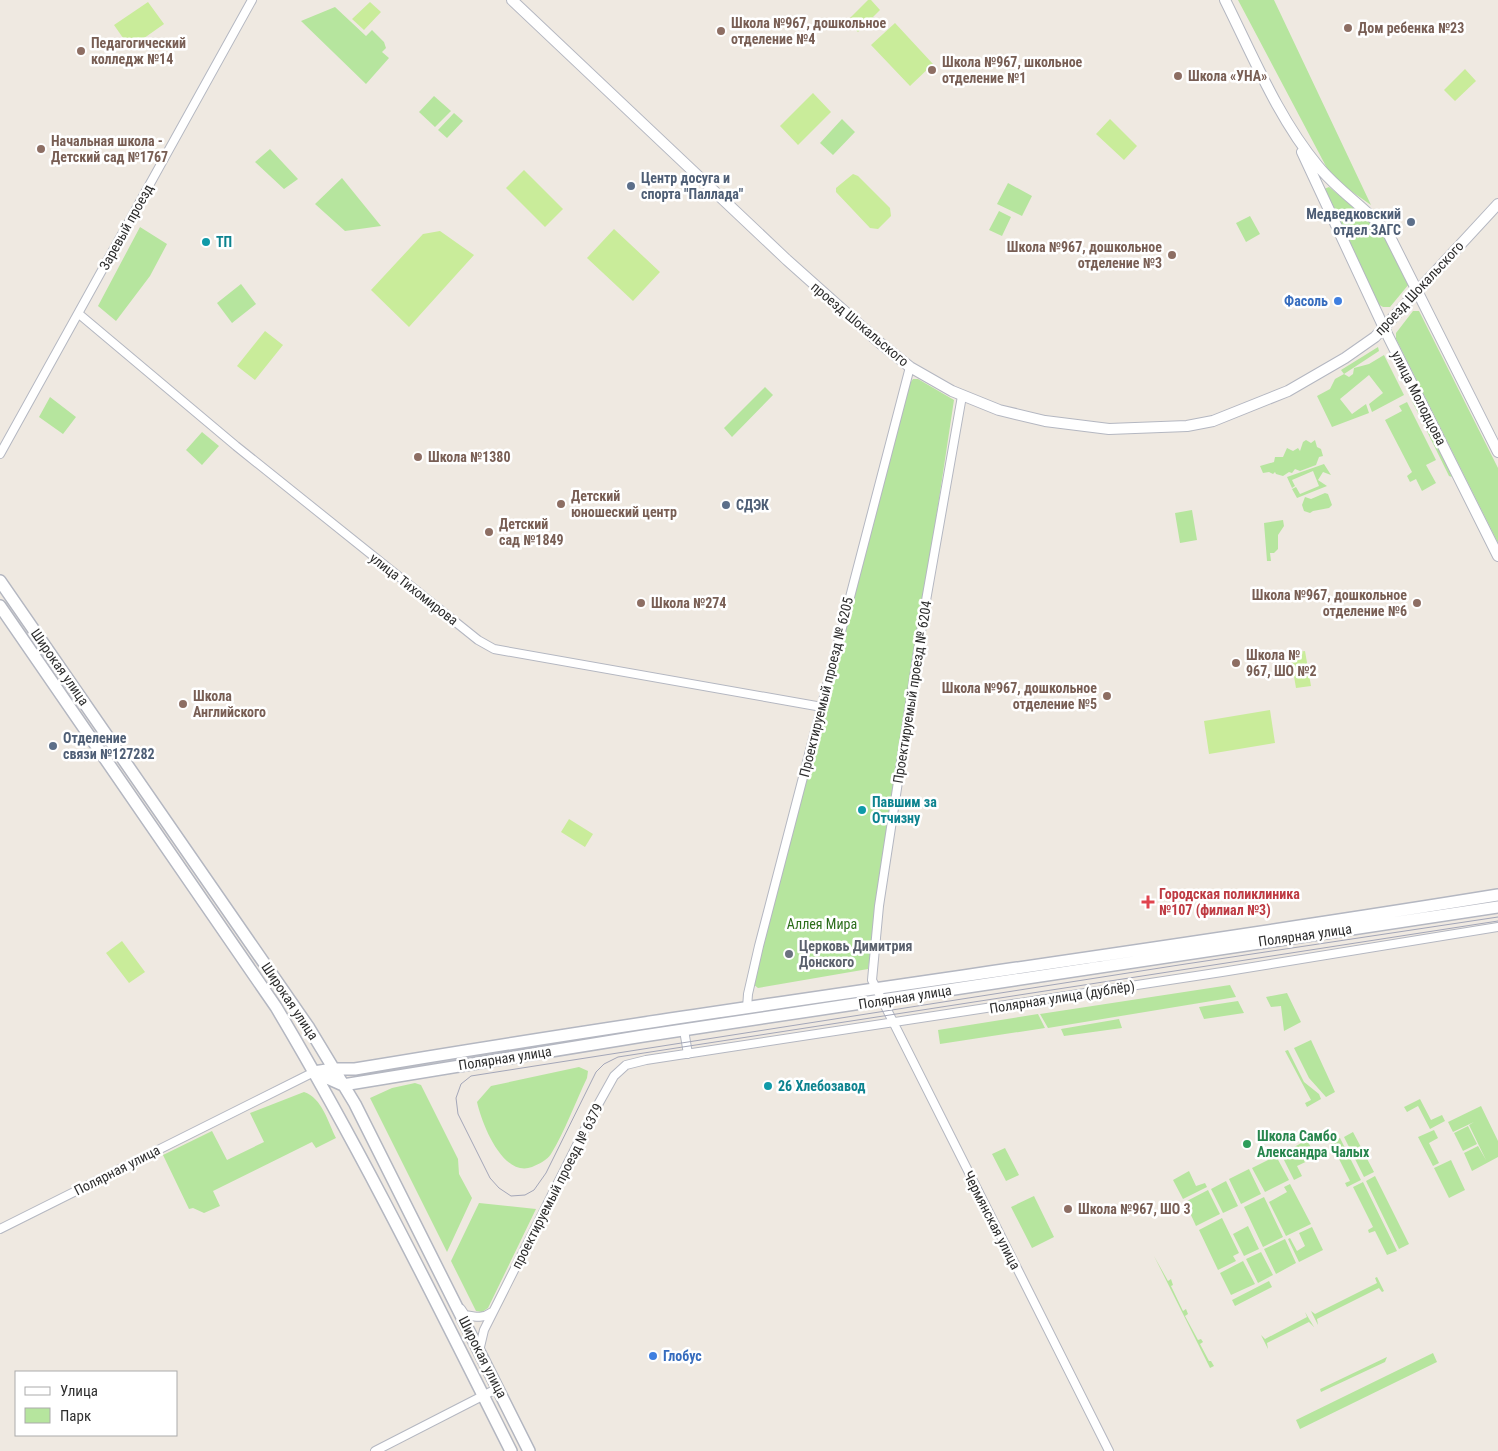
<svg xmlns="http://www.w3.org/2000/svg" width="1498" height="1451" font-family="'Roboto Condensed',sans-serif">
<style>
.green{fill:#b6e59e}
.pitch{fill:#c9ec9a}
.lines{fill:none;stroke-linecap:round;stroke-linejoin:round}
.minor-casing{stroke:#b4b7c1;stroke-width:10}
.tertiary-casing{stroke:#b4b7c1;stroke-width:12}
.secondary-casing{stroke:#b4b7c1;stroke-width:14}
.minor{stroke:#fff;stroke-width:8}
.tertiary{stroke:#fff;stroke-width:10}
.secondary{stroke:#fff;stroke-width:11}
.tram{stroke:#a3a6b8;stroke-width:1}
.education-dot{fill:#8d6e63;stroke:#fff;stroke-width:2}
.service-dot{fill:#5c6f8a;stroke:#fff;stroke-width:2}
.culture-dot{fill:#0f9aa8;stroke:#fff;stroke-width:2}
.shop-dot{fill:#3f7fe0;stroke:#fff;stroke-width:2}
.health-dot{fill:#e0444e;stroke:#fff;stroke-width:2}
.worship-dot{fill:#6b7280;stroke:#fff;stroke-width:2}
.leisure-dot{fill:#2e9e5b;stroke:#fff;stroke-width:2}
.labels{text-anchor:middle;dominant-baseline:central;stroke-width:5;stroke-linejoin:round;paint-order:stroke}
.education-label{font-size:14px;font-weight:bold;fill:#785e54;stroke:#fff;text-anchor:start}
.service-label{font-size:14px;font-weight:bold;fill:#4e5e75;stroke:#fff;text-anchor:start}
.street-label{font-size:14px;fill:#2e2e2e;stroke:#fff}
.culture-label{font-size:14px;font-weight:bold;fill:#0d838f;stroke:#fff;text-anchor:start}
.shop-label{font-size:14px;font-weight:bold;fill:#366cbe;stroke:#fff;text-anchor:end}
.health-label{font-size:14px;font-weight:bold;fill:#be3a42;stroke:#fff;text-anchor:start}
.park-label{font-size:14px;fill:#2c6e1b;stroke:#fff}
.worship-label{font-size:14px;font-weight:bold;fill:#5b616d;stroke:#fff;text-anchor:start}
.leisure-label{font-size:14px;font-weight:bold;fill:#27864d;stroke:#fff;text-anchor:start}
</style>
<rect width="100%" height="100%" fill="#efe9e1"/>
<path class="green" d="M 1238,0 L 1274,0 L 1371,205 L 1335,180 L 1329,172 Z
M 335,7 L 366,36 L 372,30 L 384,42 L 386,48 L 382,52 L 389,58 L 366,84 L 301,21 Z
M 434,96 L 451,111 L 435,127 L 419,112 Z
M 454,113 L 463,121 L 447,138 L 438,130 Z
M 842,119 L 855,132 L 833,155 L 820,143 Z
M 270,149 L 298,179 L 284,189 L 255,162 Z
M 342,178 L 381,226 L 345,231 L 315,204 Z
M 1008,183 L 1032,196 L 1022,216 L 997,204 Z
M 1329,187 L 1370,220 L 1385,236 L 1409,284 L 1390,307 L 1383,307 L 1376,303 L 1324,189 Z
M 999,211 L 1011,217 L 1002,236 L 989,230 Z
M 1250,216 L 1260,234 L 1246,242 L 1236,223 Z
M 140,227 L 167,244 L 150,276 L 116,321 L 98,306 Z
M 241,284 L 256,304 L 232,323 L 217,303 Z
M 1413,311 L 1419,311 L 1498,468 L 1498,543 L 1396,339 L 1396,333 Z
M 1378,347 L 1379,351 L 1344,374 L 1349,377 L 1353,374 L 1354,368 L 1369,364 L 1384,355 L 1404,395 L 1372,412 L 1369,404 L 1383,393 L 1369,375 L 1340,399 L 1352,414 L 1366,404 L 1369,413 L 1332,427 L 1317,396 L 1330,389 L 1335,379 L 1344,374 L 1341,370 Z
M 913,379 L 918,379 L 954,400 L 868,969 L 758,988 L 753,984 L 910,383 Z
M 765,387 L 773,395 L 732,437 L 724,428 Z
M 50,397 L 76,417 L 63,434 L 39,417 Z
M 1411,399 L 1415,400 L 1452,477 L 1449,476 Z
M 1407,402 L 1436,460 L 1426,465 L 1436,483 L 1422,491 L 1416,479 L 1410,482 L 1407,476 L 1412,472 L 1385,420 L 1402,411 L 1399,406 Z
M 202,432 L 219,446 L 202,465 L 186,450 Z
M 1306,440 L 1311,443 L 1315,440 L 1317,447 L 1321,449 L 1323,456 L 1319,457 L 1316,465 L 1300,471 L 1295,469 L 1292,473 L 1289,472 L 1283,476 L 1276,474 L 1275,472 L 1273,474 L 1269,472 L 1263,473 L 1260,466 L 1274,462 L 1275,457 L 1283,457 L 1287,448 L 1293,451 L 1298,448 L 1300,451 L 1303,442 Z
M 1324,464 L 1331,475 L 1323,472 L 1318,480 L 1327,486 L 1297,498 L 1292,489 L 1296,487 L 1300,494 L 1319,486 L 1313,471 L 1292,480 L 1295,486 L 1292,488 L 1287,477 Z
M 1325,493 L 1328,494 L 1332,505 L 1329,508 L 1313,511 L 1310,513 L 1304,511 L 1302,505 L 1305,497 L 1311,499 Z
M 1192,510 L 1197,540 L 1180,543 L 1175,513 Z
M 1283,520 L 1284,526 L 1278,535 L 1278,549 L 1274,553 L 1270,553 L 1271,561 L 1267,561 L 1264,523 Z
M 1230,985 L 1236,997 L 1048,1028 L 1040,1014 Z
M 1287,993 L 1301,1022 L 1284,1031 L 1281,1006 L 1271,1007 L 1266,997 Z
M 1238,1001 L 1244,1013 L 1204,1019 L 1199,1007 Z
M 1038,1014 L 1045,1028 L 940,1044 L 938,1030 Z
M 1119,1019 L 1122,1028 L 1064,1036 L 1061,1029 Z
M 1311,1040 L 1335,1092 L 1326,1097 L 1309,1078 L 1294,1048 Z
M 1288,1050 L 1304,1082 L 1319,1094 L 1321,1099 L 1307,1107 L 1305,1103 L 1311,1100 L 1285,1051 Z
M 579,1067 L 588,1071 L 587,1078 C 575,1103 565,1131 551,1154 C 547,1160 539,1164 532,1167 C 503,1178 482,1124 477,1102 L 491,1086 Z
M 415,1083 L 421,1085 L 458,1159 L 459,1174 L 472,1198 L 447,1252 L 370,1098 L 392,1088 Z
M 304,1092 C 322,1098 328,1122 336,1138 L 316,1148 L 312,1142 L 213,1191 L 220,1206 L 204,1213 L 193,1208 L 189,1209 L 163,1155 L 212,1131 L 227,1160 L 264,1142 L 250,1113 Z
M 1420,1099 L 1431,1120 L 1442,1115 L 1445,1121 L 1430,1129 L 1418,1106 L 1407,1112 L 1404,1107 Z
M 1481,1106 L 1498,1141 L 1498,1157 L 1472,1171 L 1464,1153 L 1478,1146 L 1486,1160 L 1469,1125 L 1474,1122 L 1453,1132 L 1448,1122 Z
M 1468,1126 L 1477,1144 L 1463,1151 L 1454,1133 Z
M 1434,1130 L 1438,1138 L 1429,1143 L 1439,1163 L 1433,1166 L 1418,1137 Z
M 1353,1132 L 1374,1172 L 1364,1177 L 1344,1137 Z
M 1340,1138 L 1361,1180 L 1347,1187 L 1345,1183 L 1350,1181 L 1331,1143 Z
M 1307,1140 L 1316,1157 L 1297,1166 L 1302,1176 L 1294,1180 L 1281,1154 Z
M 1005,1148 L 1019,1175 L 1006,1181 L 992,1154 Z
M 1276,1156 L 1289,1180 L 1265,1192 L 1252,1168 Z
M 1451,1160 L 1465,1190 L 1449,1198 L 1434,1168 Z
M 1249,1169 L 1261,1194 L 1241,1204 L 1229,1179 Z
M 1189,1171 L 1196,1186 L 1205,1183 L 1207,1187 L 1183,1199 L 1173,1180 Z
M 1375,1176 L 1409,1244 L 1399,1249 L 1366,1181 Z
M 1226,1181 L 1238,1206 L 1223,1213 L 1211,1189 Z
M 1363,1182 L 1397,1251 L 1387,1255 L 1375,1231 L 1369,1233 L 1368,1230 L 1373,1227 L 1353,1187 Z
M 1290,1184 L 1311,1224 L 1286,1236 L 1269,1202 L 1287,1192 L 1284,1187 Z
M 1208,1190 L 1220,1214 L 1196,1226 L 1185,1202 Z
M 1034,1196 L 1054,1237 L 1032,1248 L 1011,1207 Z
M 1264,1197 L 1283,1237 L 1263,1247 L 1244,1207 Z
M 479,1203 L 536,1209 L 488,1308 L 482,1312 L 476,1311 L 451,1261 Z
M 1222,1218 L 1239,1253 L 1233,1256 L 1236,1261 L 1218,1270 L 1199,1230 Z
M 1248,1226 L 1259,1249 L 1244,1256 L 1233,1234 Z
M 1312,1227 L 1323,1250 L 1299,1262 L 1288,1239 L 1290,1238 L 1297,1251 L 1305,1246 L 1299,1233 Z
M 1285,1239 L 1296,1263 L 1276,1274 L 1264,1249 Z
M 1261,1252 L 1273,1275 L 1258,1283 L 1246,1259 Z
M 1154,1256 L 1168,1281 L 1171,1279 L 1173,1285 L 1171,1286 L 1183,1311 L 1186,1309 L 1188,1314 L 1185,1316 L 1198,1340 L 1201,1339 L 1203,1342 L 1200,1344 L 1209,1361 L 1211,1361 L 1214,1366 L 1210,1368 Z
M 1243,1261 L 1255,1284 L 1231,1295 L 1220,1273 Z
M 1377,1277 L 1384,1291 L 1382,1292 L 1379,1288 L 1317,1319 L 1318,1325 L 1311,1311 L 1315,1314 L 1377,1283 L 1375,1278 Z
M 1269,1281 L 1272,1287 L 1235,1306 L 1232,1300 Z
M 1305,1312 L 1314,1327 L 1309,1322 L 1267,1343 L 1268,1349 L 1261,1335 L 1265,1339 L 1307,1317 Z
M 1433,1353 L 1437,1362 L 1300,1429 L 1296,1420 Z
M 1387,1357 L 1385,1362 L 1321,1392 L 1320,1389 Z"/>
<path class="pitch" d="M 868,0 L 871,0 L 880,10 L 858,32 L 847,21 Z
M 148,2 L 164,24 L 130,48 L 114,25 Z
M 370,2 L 381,12 L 364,30 L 352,19 Z
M 895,23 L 933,64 L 910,86 L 871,45 Z
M 1465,69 L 1476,81 L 1455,101 L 1444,90 Z
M 813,93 L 831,112 L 798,145 L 780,126 Z
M 1110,119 L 1137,146 L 1124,160 L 1096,134 Z
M 524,170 L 563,209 L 545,227 L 506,188 Z
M 853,174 L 858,176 L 890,208 L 891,216 L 878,229 L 870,228 L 836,192 L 836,188 Z
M 614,229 L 660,272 L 633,301 L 587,258 Z
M 440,231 L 474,255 L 409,327 L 371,290 L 423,234 Z
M 265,331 L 283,345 L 255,380 L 237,366 Z
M 1305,651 L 1311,686 L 1296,688 L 1290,653 Z
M 1270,710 L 1275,743 L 1209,754 L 1204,721 Z
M 569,819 L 593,834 L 585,847 L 561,832 Z
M 122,941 L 145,972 L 129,983 L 106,953 Z"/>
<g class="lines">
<g class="minor-casing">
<path id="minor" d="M 79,314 L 236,446 L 478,640 L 494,649 L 822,707
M 962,396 L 924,612 L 879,906 L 872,980 L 1109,1451
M 0,454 L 252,0
M 747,1008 L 748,994 L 759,946 L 910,367
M 684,1030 L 688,1054
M 0,1229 L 314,1072
M 461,1309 L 465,1315 C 476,1317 482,1319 492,1312
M 479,1351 L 484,1330 L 590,1119 L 614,1076 L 626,1065 L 646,1060 L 1222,972 L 1498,927
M 375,1451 L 498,1388"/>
</g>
<g class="tertiary-casing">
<path id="tertiary" d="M 512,0 L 787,260 L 880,343 L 910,367 L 952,391 L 999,410 L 1045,421 L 1109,429 L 1187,426 L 1213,421 L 1288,391 L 1345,358 L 1375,337 L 1498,204
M 1225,0 C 1253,56 1278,118 1318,166 C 1339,192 1368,209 1389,235 L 1498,452
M 1302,152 L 1384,328 L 1498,556"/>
</g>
<g class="secondary-casing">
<path id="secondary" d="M 0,581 L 309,1028 L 355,1104 L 529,1451
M 0,606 L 276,1007 C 362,1151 436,1302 511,1451
M 314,1072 L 343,1085 L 643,1036 L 1498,907
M 314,1072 L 333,1069 L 355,1069 C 735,1005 1118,957 1498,895"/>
</g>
<use href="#minor" class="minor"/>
<use href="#tertiary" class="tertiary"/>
<use href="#secondary" class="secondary"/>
<path class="tram" d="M 1498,917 L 1179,965 L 471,1076 L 461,1084 L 456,1098 L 458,1114 L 490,1178 L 499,1188 L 511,1196 L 525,1195 L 534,1190 L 546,1173 L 596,1072 L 604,1064 L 618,1057 L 1498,921"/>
</g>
<g class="education-dot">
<circle cx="1348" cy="28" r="5"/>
<circle cx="721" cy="31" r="5"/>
<circle cx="81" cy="51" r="5"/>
<circle cx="932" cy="70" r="5"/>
<circle cx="1178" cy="76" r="5"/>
<circle cx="41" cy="149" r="5"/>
<circle cx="1172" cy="255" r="5"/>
<circle cx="418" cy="457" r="5"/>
<circle cx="561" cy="504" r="5"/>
<circle cx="489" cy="532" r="5"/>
<circle cx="641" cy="603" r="5"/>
<circle cx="1417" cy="603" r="5"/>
<circle cx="1236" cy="663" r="5"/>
<circle cx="1107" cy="696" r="5"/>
<circle cx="183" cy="704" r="5"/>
<circle cx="1068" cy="1209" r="5"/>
</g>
<g class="service-dot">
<circle cx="631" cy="186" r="5"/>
<circle cx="1411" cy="222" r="5"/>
<circle cx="726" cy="505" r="5"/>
<circle cx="53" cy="746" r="5"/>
</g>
<g class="culture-dot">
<circle cx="206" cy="242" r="5"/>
<circle cx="862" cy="810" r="5"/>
<circle cx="768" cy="1086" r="5"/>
</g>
<g class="shop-dot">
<circle cx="1338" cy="301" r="5"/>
<circle cx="653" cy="1356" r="5"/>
</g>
<path class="health-dot" d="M1145.5 894.5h5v5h5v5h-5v5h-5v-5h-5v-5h5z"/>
<circle class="worship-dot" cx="789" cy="954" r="5"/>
<circle class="leisure-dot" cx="1247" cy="1144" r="5"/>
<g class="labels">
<g class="education-label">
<text x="731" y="23">Школа №967, дошкольное<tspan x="731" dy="16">отделение №4</tspan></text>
<text x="1358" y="28">Дом ребенка №23</text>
<text x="91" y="43">Педагогический<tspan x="91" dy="16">колледж №14</tspan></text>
<text x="942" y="62">Школа №967, школьное<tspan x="942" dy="16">отделение №1</tspan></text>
<text x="1188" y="76">Школа «УНА»</text>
<text x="51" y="141">Начальная школа -<tspan x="51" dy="16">Детский сад №1767</tspan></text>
<text x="1162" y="247" text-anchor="end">Школа №967, дошкольное<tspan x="1162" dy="16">отделение №3</tspan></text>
<text x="428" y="457">Школа №1380</text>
<text x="571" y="496">Детский<tspan x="571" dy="16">юношеский центр</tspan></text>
<text x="499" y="524">Детский<tspan x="499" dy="16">сад №1849</tspan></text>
<text x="1407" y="595" text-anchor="end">Школа №967, дошкольное<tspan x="1407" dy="16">отделение №6</tspan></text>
<text x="651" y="603">Школа №274</text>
<text x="1246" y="655">Школа №<tspan x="1246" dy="16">967, ШО №2</tspan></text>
<text x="1097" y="688" text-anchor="end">Школа №967, дошкольное<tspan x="1097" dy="16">отделение №5</tspan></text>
<text x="193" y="696">Школа<tspan x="193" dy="16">Английского</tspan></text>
<text x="1078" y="1209">Школа №967, ШО 3</text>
</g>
<g class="service-label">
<text x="641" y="178">Центр досуга и<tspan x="641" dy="16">спорта "Паллада"</tspan></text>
<text x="1401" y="214" text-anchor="end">Медведковский<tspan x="1401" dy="16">отдел ЗАГС</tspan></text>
<text x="736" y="505">СДЭК</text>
<text x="63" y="738">Отделение<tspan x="63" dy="16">связи №127282</tspan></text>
</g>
<g class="street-label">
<text transform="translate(126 227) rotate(-61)">Заревый проезд</text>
<text transform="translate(1419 288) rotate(-47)">проезд Шокальского</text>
<text transform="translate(860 324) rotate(40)">проезд Шокальского</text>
<text transform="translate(1419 398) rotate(63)">улица Молодцова</text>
<text transform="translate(414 589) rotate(38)">улица Тихомирова</text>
<text transform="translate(60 667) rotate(55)">Широкая улица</text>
<text transform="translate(826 687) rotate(-76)">Проектируемый проезд № 6205</text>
<text transform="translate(912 692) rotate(-81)">Проектируемый проезд № 6204</text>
<text transform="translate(1305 935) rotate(-8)">Полярная улица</text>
<text transform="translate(905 997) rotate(-9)">Полярная улица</text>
<text transform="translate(1062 997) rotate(-9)">Полярная улица (дублёр)</text>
<text transform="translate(290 1001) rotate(56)">Широкая улица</text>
<text transform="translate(505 1058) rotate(-9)">Полярная улица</text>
<text transform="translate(117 1170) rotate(-27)">Полярная улица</text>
<text transform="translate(557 1186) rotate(-63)">проектируемый проезд № 6379</text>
<text transform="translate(992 1220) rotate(63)">Чермянская улица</text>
<text transform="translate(483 1357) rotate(63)">Широкая улица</text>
</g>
<g class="culture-label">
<text x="216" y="242">ТП</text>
<text x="872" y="802">Павшим за<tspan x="872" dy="16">Отчизну</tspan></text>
<text x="778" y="1086">26 Хлебозавод</text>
</g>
<g class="shop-label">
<text x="1328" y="301">Фасоль</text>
<text x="663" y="1356" text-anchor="start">Глобус</text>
</g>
<g class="health-label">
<text x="1159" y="894">Городская поликлиника<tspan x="1159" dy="16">№107 (филиал №3)</tspan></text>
</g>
<g class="park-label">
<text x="822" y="924">Аллея Мира</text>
</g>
<g class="worship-label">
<text x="799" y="946">Церковь Димитрия<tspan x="799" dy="16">Донского</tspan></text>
</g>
<g class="leisure-label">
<text x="1257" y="1136">Школа Самбо<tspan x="1257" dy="16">Александра Чалых</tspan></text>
</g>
</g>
<rect x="15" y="1371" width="162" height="65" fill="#ffffff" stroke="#ababab"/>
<rect x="25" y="1387" width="25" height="8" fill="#ffffff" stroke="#ababab"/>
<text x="60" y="1396" font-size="15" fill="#2e2e2e">Улица</text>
<rect x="25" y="1408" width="25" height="15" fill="#b6e59e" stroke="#ababab"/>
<text x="60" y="1421" font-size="15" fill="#2e2e2e">Парк</text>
</svg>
